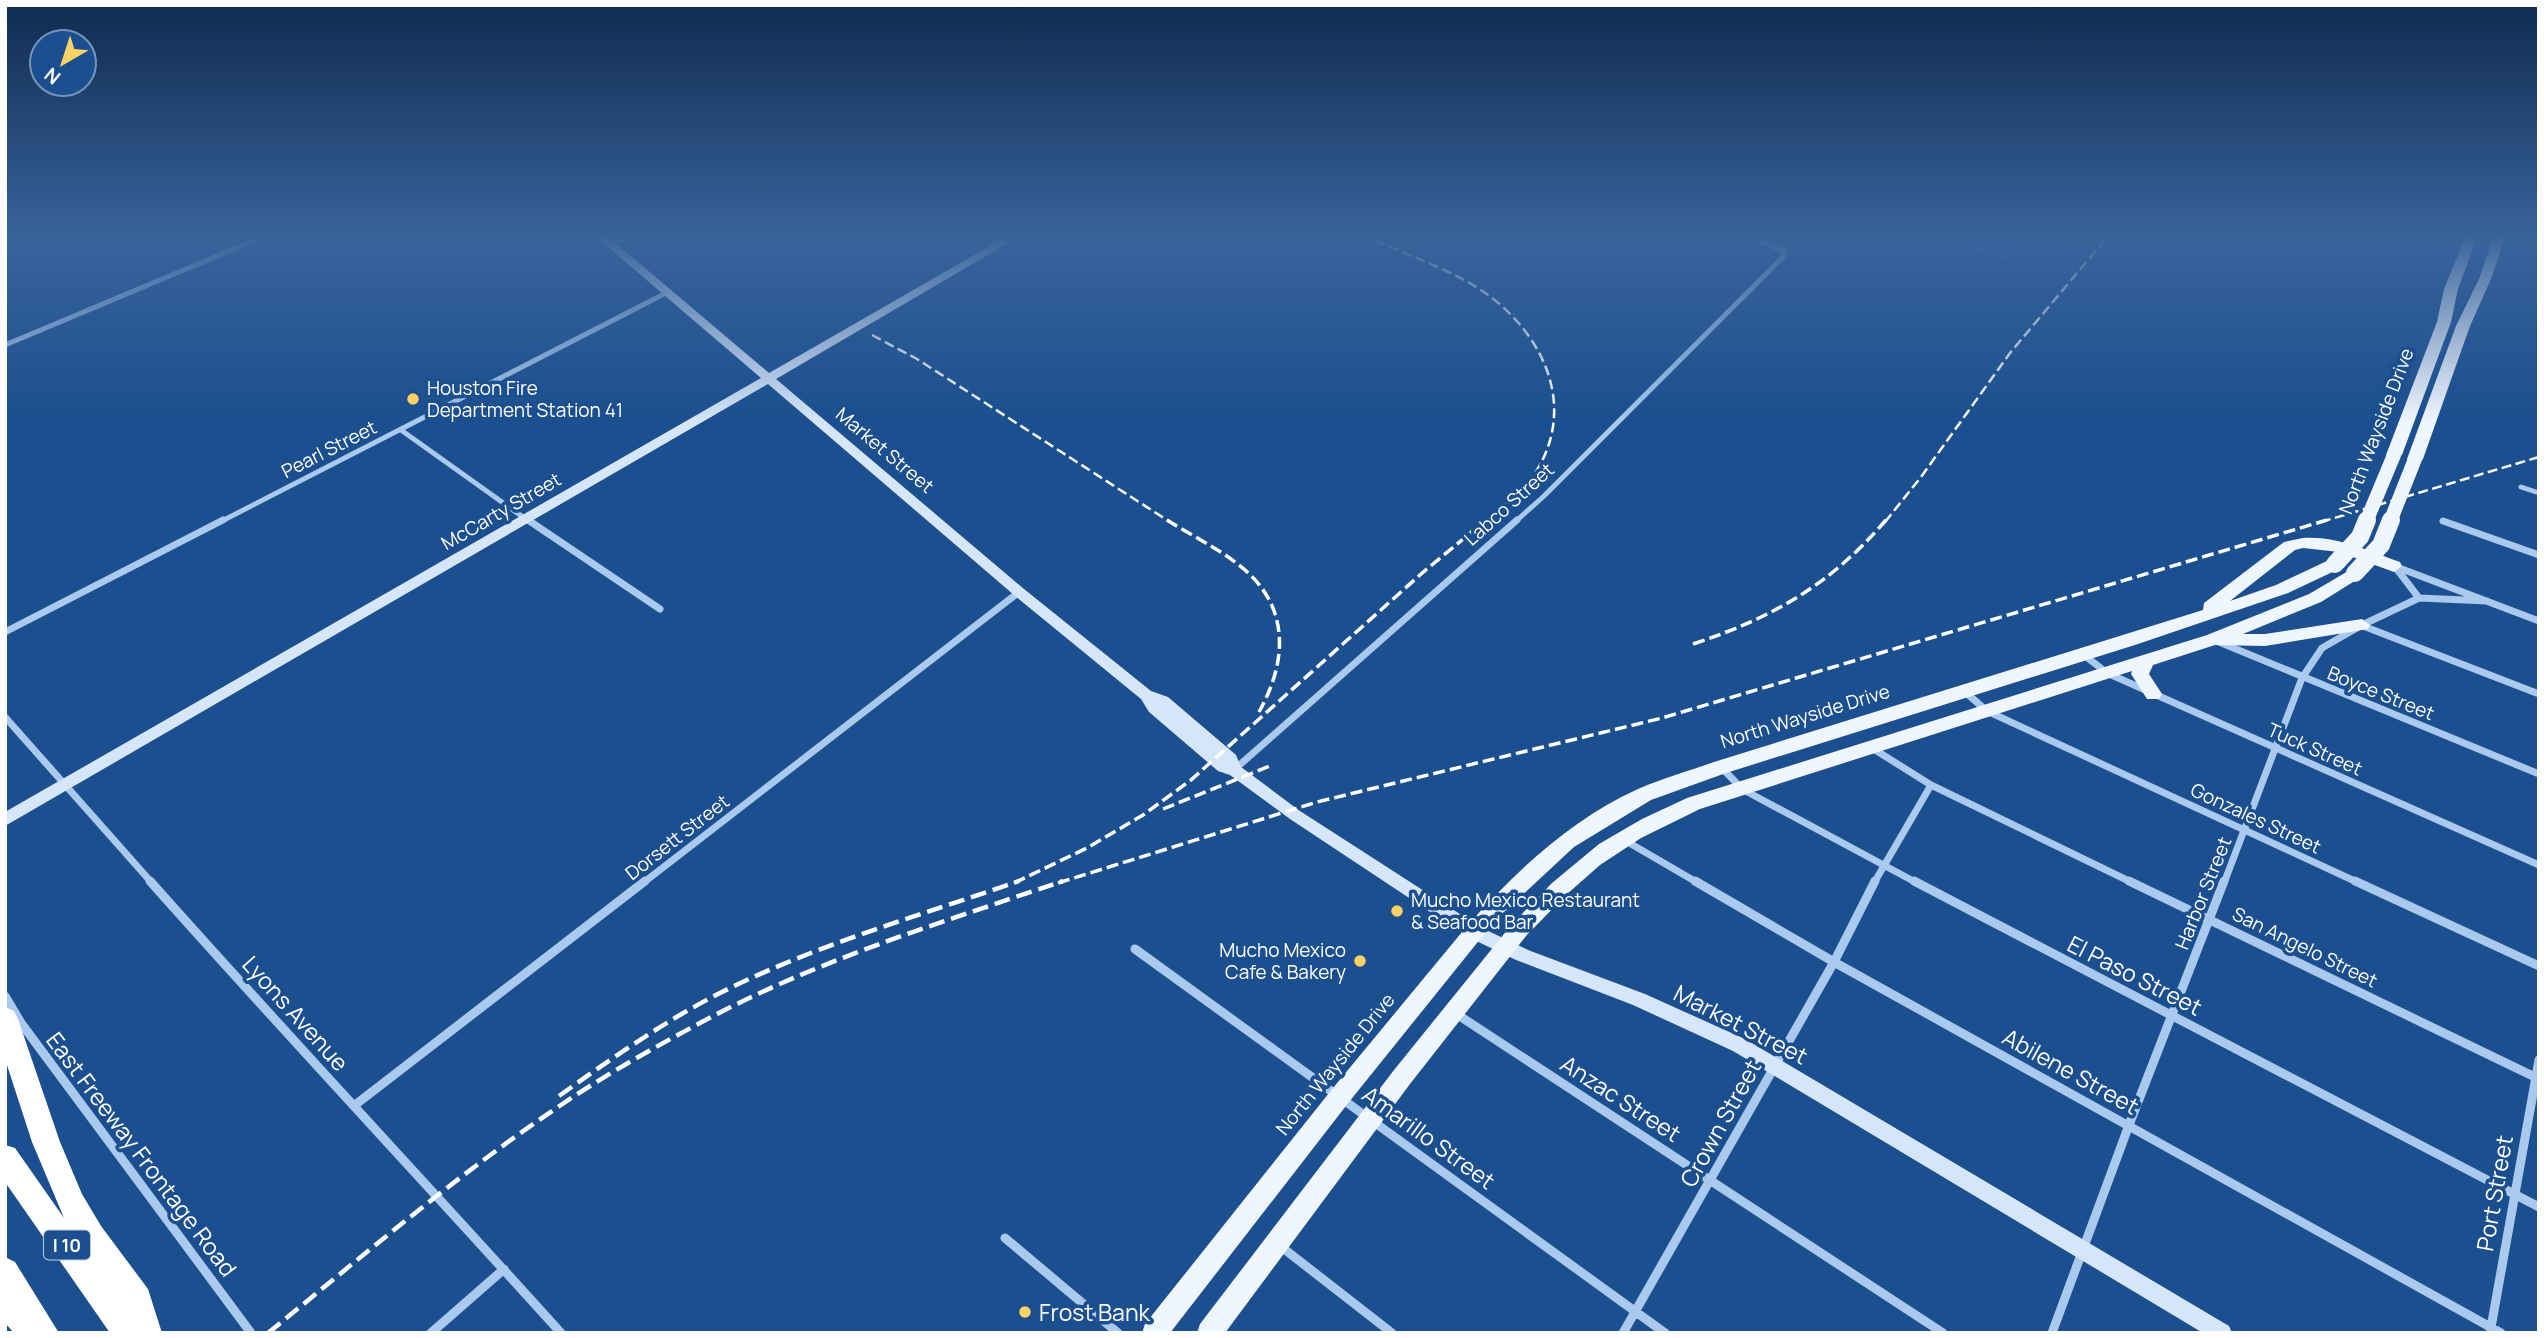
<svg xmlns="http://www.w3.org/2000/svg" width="2544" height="1338" font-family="Manrope,sans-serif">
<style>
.green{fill:#2e69ad}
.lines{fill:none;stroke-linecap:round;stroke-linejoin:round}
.street-far2{stroke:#a9c9ee;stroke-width:5}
.street-far1{stroke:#a9c9ee;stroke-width:7}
.street{stroke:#a9c9ee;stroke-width:9}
.secondary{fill:#d6e6fa;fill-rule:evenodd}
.primary{fill:#f0f6ff;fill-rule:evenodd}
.highway{fill:#fff;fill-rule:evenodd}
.rail-far2{stroke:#fff;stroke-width:2.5;stroke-dasharray:10 4.5;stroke-linecap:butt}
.rail-far1{stroke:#fff;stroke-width:3.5;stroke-dasharray:12 5;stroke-linecap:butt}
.rail{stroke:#fff;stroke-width:4.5;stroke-dasharray:16 7;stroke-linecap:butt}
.primary-bridge-far1{stroke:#f0f6ff;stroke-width:14}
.primary-bridge{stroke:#f0f6ff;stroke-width:18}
.poi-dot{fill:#ffd166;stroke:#1b4f8f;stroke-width:2.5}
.labels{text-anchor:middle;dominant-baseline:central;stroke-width:7;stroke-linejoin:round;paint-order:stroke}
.shield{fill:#1b4f8f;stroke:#bbcadd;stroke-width:2}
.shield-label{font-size:18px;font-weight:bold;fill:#fff}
.poi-label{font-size:19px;fill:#fff;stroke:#1b4f8f;text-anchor:start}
.street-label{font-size:19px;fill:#fff;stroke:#1b4f8f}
.near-street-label{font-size:23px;fill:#fff;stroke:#1b4f8f}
.near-poi-label{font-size:23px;fill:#fff;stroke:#1b4f8f;text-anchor:start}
</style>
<rect width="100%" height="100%" fill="#1b4f8f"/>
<path class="green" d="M 1928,235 L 2024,235 L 2004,260 Z"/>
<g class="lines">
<path class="street-far2" d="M 609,244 L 628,235
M 5,345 L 267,235
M 401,430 L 530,522
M 2521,487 L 2539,493
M 220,522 L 666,293
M 1515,522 L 1544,496 L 1783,257 L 1784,251 L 1747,235"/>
<path class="street-far1" d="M 528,520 L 660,609
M 2443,521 L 2539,555
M 2394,566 L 2539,621
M 2396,568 L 2419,598
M 2363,626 L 2539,694
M 5,632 L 223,520
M 2219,642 L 2539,774
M 2084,655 L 2107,673 L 2539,865
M 1965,692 L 1987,711 L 2359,883
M 5,717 L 152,883
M 1872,748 L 1931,785 L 2133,883
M 1722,768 L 1742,789 L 1917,883
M 1235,769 L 1517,520
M 1626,841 L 1698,883
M 643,883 L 1019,592
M 1874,883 L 1931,785
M 2224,883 L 2302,678 L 2322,648 L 2362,625 L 2419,598 L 2487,601"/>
<path class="street" d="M 150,881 C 285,1033 425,1182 561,1333
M 1695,881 L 1834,962 L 2501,1333
M 1914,881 L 2539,1207
M 2129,881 L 2539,1079
M 2355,881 L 2539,966
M 1135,949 L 1665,1333
M 5,996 L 21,1023 L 251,1333
M 1455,1013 L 1943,1333
M 355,1105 L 645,881
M 1005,1238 L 1118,1333
M 1279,1245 L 1392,1333
M 431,1333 L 504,1269
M 1623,1333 L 1834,962 L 1875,881
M 2052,1333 L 2129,1125 L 2224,881
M 2490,1333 L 2539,1060"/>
<path class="secondary" d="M 594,235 L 606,235 L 769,373 L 1009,235 L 1022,235 L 776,379 L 1024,589 L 1151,691 L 1168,697 L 1236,755 L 1241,767 L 1300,811 L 1480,927 L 1528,950 L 1645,994 L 1745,1039 L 2229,1326 L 2232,1333 L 2203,1333 L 1733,1051 L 1633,1005 L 1516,960 L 1468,937 L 1290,819 L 1230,775 L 1218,771 L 1149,712 L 1141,699 L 1014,595 L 768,384 L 5,826 L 5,812 L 761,378 Z"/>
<path class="primary" d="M 2466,235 L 2478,235 L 2458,289 L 2451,322 L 2402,455 L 2394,460 L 2389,458 L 2386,455 L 2437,322 L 2444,289 Z
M 2494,235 L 2506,235 L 2491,279 L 2470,326 L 2423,459 L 2420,462 L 2410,462 L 2407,459 L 2456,326 L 2479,279 Z
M 2303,538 C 2338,536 2368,551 2400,562 L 2402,566 L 2394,572 L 2339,552 L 2303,548 L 2295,550 L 2230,601 L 2276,585 L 2329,560 L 2341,560 L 2343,564 L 2341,568 L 2288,593 L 2135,645 L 1726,773 L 1651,800 L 1574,847 L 1504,912 L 1481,938 L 1349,1102 L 1170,1333 L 1142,1333 L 1145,1324 L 1333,1088 L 1467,926 C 1515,872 1571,819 1638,789 C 1663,778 1689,771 1714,762 L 2203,610 L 2204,603 L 2284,542 Z
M 2355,567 L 2361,569 L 2363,573 L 2361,577 L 2321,602 L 2243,634 L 2265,634 L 2362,619 L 2370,625 L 2368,629 L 2265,646 L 2215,645 L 2153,665 L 2149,674 L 2162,694 L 2159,699 L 2147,699 L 2131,674 L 2132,671 L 1700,809 L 1641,838 L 1600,865 L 1566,895 L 1526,936 L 1410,1084 L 1225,1333 L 1197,1333 L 1200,1324 L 1394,1070 L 1512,924 L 1552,883 L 1599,844 L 1642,819 L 1687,798 L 2207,635 L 2309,594 Z"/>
<path class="highway" d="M 5,1007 L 14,1011 L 18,1019 L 60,1142 L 82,1194 L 101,1226 L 148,1289 L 162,1333 L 110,1333 L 5,1182 L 5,1145 L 15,1148 L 64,1218 L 32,1142 L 5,1059 Z
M 5,1257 L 15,1262 L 59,1333 L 14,1333 L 5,1323 Z"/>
<path class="rail-far2" d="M 1362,235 C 1396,250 1432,263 1464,280 C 1529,314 1578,389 1542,461 C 1530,486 1505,504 1484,522
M 872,335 L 917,359 L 1170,522
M 1885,522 L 1921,477 L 2010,353 L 2109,235
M 2321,522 L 2539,457"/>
<path class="rail-far1" d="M 1167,520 C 1192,536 1222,550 1245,570 C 1291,610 1286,664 1259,712
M 1693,644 C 1774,617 1830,585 1886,520
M 1163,809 L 1270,766
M 1014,883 L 1087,848 L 1143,815 L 1191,780 L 1421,574 L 1486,520
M 1058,883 L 1317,802 L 1662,718 L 2327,520"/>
<path class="rail" d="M 559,1096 C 611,1059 663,1022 720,993 C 815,945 919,916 1019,881
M 268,1333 C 364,1255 458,1174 561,1105 C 611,1071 664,1042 717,1014 C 827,957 946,921 1063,881"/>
<path class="primary-bridge-far1" d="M 2366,522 L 2394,455
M 2390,522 L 2415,459"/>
<path class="primary-bridge" d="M 2335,564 L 2360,537 L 2367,520
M 2355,573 L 2381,545 L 2391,520"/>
</g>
<linearGradient id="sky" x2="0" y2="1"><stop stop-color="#0f2b4f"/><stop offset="0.56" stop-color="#39639b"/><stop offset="1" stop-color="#39639b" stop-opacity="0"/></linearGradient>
<rect width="2544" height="423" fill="url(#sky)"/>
<g class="poi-dot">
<circle cx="413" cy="399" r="7"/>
<circle cx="1397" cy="911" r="7"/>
<circle cx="1360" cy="961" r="7"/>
<circle cx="1025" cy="1312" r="7"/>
</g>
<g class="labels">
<rect class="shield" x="44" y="1230.5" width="46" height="29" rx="5"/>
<g class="shield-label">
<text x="67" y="1245">I 10</text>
</g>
<g class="poi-label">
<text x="427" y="388">Houston Fire<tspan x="427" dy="22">Department Station 41</tspan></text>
<text x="1411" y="900">Mucho Mexico Restaurant<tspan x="1411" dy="22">&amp; Seafood Bar</tspan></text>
<text x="1346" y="950" text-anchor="end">Mucho Mexico<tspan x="1346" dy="22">Cafe &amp; Bakery</tspan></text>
</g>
<g class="street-label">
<text transform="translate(2376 431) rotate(-69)">North Wayside Drive</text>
<text transform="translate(329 449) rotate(-27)">Pearl Street</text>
<text transform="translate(885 450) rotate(40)">Market Street</text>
<text transform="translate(1509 504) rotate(-42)">Labco Street</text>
<text transform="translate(501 511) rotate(-30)">McCarty Street</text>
<text transform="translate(2381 693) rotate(22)">Boyce Street</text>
<text transform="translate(1805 716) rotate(-17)">North Wayside Drive</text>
<text transform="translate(2315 749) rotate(24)">Tuck Street</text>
<text transform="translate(2256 818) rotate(25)">Gonzales Street</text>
<text transform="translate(677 837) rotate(-38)">Dorsett Street</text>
<text transform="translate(2203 893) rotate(-68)">Harbor Street</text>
<text transform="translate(2305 947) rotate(26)">San Angelo Street</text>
<text transform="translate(1335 1064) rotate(-51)">North Wayside Drive</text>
</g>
<g class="near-street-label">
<text transform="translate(2135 975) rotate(27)">El Paso Street</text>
<text transform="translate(296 1013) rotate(48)">Lyons Avenue</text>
<text transform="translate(1741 1024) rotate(27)">Market Street</text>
<text transform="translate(2071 1071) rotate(29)">Abilene Street</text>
<text transform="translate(1621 1098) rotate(33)">Anzac Street</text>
<text transform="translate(1720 1123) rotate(-61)">Crown Street</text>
<text transform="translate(1429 1137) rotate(36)">Amarillo Street</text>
<text transform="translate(142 1154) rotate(53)">East Freeway Frontage Road</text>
<text transform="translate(2494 1193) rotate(-80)">Port Street</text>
</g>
<g class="near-poi-label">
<text x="1039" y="1312">Frost Bank</text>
</g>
</g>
<rect width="2544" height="1338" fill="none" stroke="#ffffff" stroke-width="14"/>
<g transform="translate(63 63) rotate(219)"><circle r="33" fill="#1b4f8f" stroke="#7695bc" stroke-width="2"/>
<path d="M0-5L12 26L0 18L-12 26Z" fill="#ffd166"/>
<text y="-10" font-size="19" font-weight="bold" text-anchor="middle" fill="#ffffff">N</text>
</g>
</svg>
